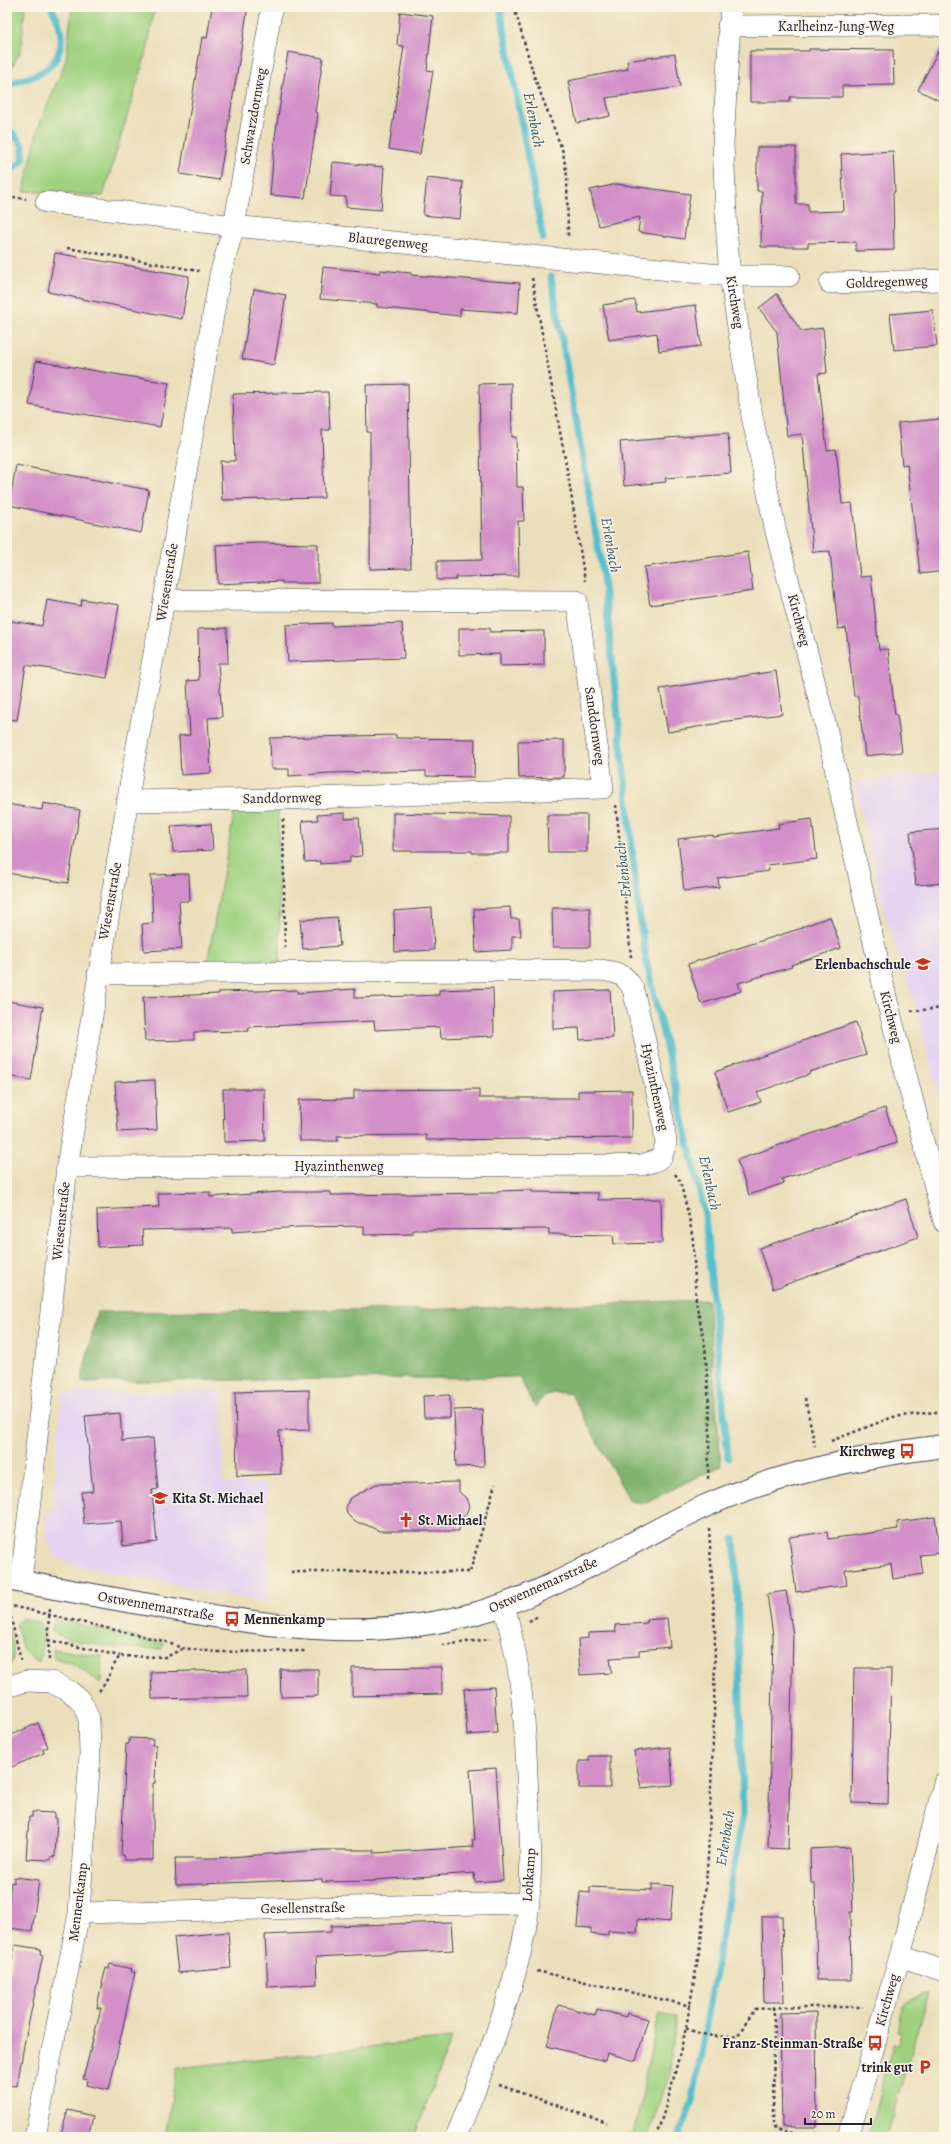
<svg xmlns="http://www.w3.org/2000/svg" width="951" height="2144" font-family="Alegreya,serif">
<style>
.built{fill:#e5d3f1}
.green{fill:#9fd180;stroke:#607a5e}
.forest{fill:#7fb36e;stroke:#506a54}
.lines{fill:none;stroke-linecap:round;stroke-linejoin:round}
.stream{stroke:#52becc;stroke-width:7}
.building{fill:#d28fc8}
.minor-casing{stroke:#403e4e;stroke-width:22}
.tertiary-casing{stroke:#403e4e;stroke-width:24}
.path{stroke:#403e4e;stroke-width:2.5;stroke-dasharray:3 3;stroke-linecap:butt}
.minor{stroke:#fff;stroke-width:21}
.tertiary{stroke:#fff;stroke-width:22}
.labels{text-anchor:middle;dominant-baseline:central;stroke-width:3;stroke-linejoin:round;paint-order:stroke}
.street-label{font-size:14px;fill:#22223b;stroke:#fcf5e5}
.poi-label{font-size:14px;font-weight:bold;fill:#22223b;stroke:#fcf5e5;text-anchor:end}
.water-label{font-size:15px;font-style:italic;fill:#33596e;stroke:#fcf5e5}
</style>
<rect width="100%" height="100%" fill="#fcf5e5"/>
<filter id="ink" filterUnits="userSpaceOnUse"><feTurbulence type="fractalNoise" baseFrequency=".025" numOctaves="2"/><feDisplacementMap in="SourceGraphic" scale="8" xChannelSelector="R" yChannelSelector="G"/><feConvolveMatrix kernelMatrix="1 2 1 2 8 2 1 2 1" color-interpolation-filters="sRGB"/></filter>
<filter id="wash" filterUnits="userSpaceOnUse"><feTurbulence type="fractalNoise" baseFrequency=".012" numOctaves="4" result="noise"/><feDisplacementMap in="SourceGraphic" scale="16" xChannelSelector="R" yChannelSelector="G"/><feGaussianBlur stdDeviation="0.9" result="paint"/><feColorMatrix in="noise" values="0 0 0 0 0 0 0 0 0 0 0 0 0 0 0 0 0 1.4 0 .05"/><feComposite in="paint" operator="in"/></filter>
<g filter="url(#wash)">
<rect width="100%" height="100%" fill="#ebdfbb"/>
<path class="built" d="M 944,772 L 944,1120 L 918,1014 L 885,913 L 854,782 Z
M 221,1391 L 224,1484 L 267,1484 L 267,1602 L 73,1565 L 60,1559 L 50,1548 L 46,1529 L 46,1517 L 53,1507 L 62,1393 Z"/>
<path class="green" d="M 7,7 L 25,7 L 21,50 L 7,77 Z
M 72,7 L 155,7 L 147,50 L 103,196 L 24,191 L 38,128 L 66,60 Z
M 235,809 L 278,809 L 280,962 L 207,964 Z
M 22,1618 L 39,1622 L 45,1632 L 39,1662 L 23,1651 L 16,1624 Z
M 55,1618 L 60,1620 L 164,1644 L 161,1649 C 127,1648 81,1648 51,1631 Z
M 7,1622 C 11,1637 19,1657 7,1670 Z
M 53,1649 L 102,1656 L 101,1683 L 74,1664 L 54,1658 Z
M 928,1993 L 886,2137 L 868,2137 L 893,2044 L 899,2045 L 902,2032 L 897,2031 C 903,2006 903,2001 928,1993 Z
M 660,2013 L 676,2017 L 669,2076 L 648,2137 L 625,2137 L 626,2133 L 631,2136 L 638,2119 L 647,2066 Z
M 451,2038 L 414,2137 L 165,2137 L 177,2068 Z"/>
<path class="forest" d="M 708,1300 L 721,1466 L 644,1503 L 630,1501 L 571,1394 C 555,1391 545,1392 535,1407 L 519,1377 L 81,1382 L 97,1312 L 449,1309 Z"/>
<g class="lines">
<path class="stream" d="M 500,7 L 543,238
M 7,88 C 15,80 21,81 31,77 C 65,65 68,34 51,7
M 7,126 L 23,146 L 23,160 L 10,172 L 7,182
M 551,277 L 603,575 L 638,904 L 646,960 L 705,1215 L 728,1457
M 679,2137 L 693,2099 L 743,1814 L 737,1582 L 734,1538"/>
</g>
<g id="blocks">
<path class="building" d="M 212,7 L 248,7 L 219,180 L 180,174 L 202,37 L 207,38 Z
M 400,12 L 433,16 L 427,70 L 433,71 L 420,154 L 389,149 L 404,46 L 397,45 Z
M 944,40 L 944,103 L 918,90 Z
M 809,49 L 893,50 L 894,85 L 842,86 L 842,97 L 790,97 L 790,102 L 750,102 L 750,51 L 809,51 Z
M 288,52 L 323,58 L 315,112 L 318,113 L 305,198 L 270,195 L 275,137 Z
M 675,54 L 680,87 L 606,98 L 610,116 L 577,123 L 568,81 L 628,69 L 627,61 Z
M 757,147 L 796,147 L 796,204 L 808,204 L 808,212 L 844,211 L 841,154 L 893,151 L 895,192 L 893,192 L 894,250 L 856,251 L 856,242 L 808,243 L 808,247 L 761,247 L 762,191 L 757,191 Z
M 333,162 L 384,167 L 381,210 L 346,207 L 346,197 L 330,196 Z
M 427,178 L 463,182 L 460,219 L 423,215 Z
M 617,184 L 690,194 L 684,239 L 638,232 L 640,217 L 599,226 L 590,190 Z
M 55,253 L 189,276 L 182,319 L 48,292 Z
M 323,267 L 380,273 L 380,270 L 411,273 L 411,275 L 520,283 L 518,313 L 460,309 L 460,316 L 377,307 L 377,304 L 320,299 Z
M 254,289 L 286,295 L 274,365 L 242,359 Z
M 777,294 L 801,331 L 823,328 L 827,373 L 818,374 L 827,450 L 836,449 L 842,504 L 852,503 L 860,577 L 871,576 L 879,650 L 888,649 L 895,715 L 897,715 L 902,752 L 865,756 L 858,696 L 854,696 L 846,628 L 838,629 L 830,551 L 813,552 L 802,434 L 787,436 L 777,332 L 759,308 Z
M 635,300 L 637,312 L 696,305 L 701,346 L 659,351 L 657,333 L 609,340 L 603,305 Z
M 933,310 L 937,346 L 894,350 L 890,314 Z
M 36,361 L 169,383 L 160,427 L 29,405 Z
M 511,383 L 512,437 L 516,437 L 517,487 L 523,487 L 524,521 L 518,521 L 519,576 L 456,577 L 456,580 L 437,580 L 437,561 L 482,560 L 479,384 Z
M 408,384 L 411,568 L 370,569 L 370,432 L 367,432 L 366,385 Z
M 328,392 L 330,430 L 322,430 L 324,498 L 222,500 L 220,461 L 235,461 L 233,394 Z
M 940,419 L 944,461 L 942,461 L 944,482 L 944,571 L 920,574 L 907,464 L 902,465 L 898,423 Z
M 728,433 L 731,473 L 665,478 L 666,482 L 624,486 L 620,442 Z
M 16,465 L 149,490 L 141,533 L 9,505 Z
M 257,543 L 318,544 L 318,583 L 282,583 L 282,581 L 218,584 L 216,545 Z
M 748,552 L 753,591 L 650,605 L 644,567 Z
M 82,599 L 119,605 L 107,678 L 26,665 L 17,720 L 7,719 L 7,644 L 11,621 L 42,626 L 47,600 L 81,606 Z
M 332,623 L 332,626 L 402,623 L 404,658 L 288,662 L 286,625 Z
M 227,628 L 228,663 L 218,663 L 222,717 L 208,718 L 211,773 L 181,775 L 179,736 L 190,735 L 187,681 L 199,680 L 198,629 Z
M 459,628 L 490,628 L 490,632 L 544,631 L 544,665 L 500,666 L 500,654 L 459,655 Z
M 776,671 L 782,714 L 720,722 L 720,723 L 668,732 L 660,689 Z
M 396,735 L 396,738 L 475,739 L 474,777 L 426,776 L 426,771 L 330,773 L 289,776 L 289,769 L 271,769 L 270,738 Z
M 564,740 L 564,777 L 519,778 L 518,741 Z
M 43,803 L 80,810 L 68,883 L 7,873 L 7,804 L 42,810 Z
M 345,813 L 345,819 L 359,818 L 362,856 L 350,857 L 350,862 L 320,864 L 320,861 L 305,862 L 302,821 L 318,820 L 317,815 Z
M 393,813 L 509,816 L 509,853 L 472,853 L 472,851 L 393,851 Z
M 547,815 L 587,815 L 587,852 L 548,852 Z
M 812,819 L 817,859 L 768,865 L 769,871 L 718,878 L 719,887 L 684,891 L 678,839 L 713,835 L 713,837 L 779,828 L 778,824 Z
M 211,824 L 213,850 L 173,852 L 171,826 Z
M 944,829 L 944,883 L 916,885 L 910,832 Z
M 189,874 L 190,901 L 179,901 L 182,949 L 144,951 L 142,924 L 153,923 L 151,875 Z
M 510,907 L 511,919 L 519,919 L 521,936 L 512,936 L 512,950 L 476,952 L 474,909 Z
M 432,908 L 434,950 L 395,952 L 394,911 Z
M 552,908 L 590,908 L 590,947 L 553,947 Z
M 337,917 L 340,946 L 303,949 L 300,920 Z
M 830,917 L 841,948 L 791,965 L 792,967 L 738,983 L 741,991 L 701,1004 L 688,964 L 802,928 L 801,927 Z
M 493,988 L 494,1036 L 441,1038 L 440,1027 L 375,1030 L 374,1021 L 248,1027 L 249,1031 L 194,1032 L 194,1040 L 145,1041 L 143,997 L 219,994 L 219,992 L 297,990 L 297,993 L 355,989 L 355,998 L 439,995 L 439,990 Z
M 610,990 L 613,1038 L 580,1040 L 579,1028 L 553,1029 L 553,992 Z
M 7,1001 L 43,1007 L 31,1080 L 7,1076 Z
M 856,1022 L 866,1055 L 809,1072 L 810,1074 L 757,1092 L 761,1102 L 728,1112 L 715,1072 Z
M 155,1080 L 157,1130 L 118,1132 L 115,1082 Z
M 223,1089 L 264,1089 L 265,1141 L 224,1142 Z
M 479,1089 L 479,1098 L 578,1098 L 578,1091 L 632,1090 L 632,1138 L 426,1140 L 426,1135 L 337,1136 L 338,1141 L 300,1141 L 299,1100 L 354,1099 L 354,1090 Z
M 885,1108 L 897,1143 L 782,1179 L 784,1183 L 749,1195 L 737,1160 Z
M 532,1190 L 532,1192 L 598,1193 L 598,1200 L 661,1199 L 662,1243 L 614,1244 L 613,1235 L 549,1234 L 549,1229 L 413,1230 L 413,1234 L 364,1235 L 364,1226 L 299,1227 L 232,1232 L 232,1228 L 142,1230 L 143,1245 L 98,1247 L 97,1210 L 159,1207 L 158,1193 L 210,1192 L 210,1197 L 278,1192 L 331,1192 L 331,1195 L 497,1193 L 497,1191 Z
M 906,1199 L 918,1237 L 773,1289 L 759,1248 Z
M 309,1390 L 309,1430 L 279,1431 L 281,1474 L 237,1476 L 235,1392 Z
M 450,1395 L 450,1418 L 424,1418 L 423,1396 Z
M 482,1409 L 484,1466 L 456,1467 L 454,1410 Z
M 120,1413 L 122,1441 L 153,1438 L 158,1489 L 152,1490 L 157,1542 L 123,1546 L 121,1521 L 84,1524 L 81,1492 L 93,1491 L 85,1416 Z
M 459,1482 L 459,1492 L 466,1498 L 469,1506 L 466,1514 L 459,1520 L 459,1531 L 380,1531 L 364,1524 L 355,1522 L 347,1514 L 346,1508 L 349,1499 L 376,1484 Z
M 935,1517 L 940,1553 L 920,1555 L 923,1574 L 893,1579 L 891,1564 L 845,1570 L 847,1585 L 796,1592 L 789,1537 L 827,1532 L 828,1539 L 898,1529 L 897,1522 Z
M 786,1591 L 793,1635 L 788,1849 L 768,1848 L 773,1635 L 767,1594 Z
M 667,1618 L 670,1647 L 639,1650 L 639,1656 L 610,1658 L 612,1673 L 580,1675 L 578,1639 L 588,1638 L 588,1633 L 616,1632 L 615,1625 L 647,1623 L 647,1620 Z
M 442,1667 L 442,1694 L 352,1696 L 352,1668 Z
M 854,1668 L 891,1668 L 888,1804 L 852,1803 Z
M 280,1669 L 318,1669 L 318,1696 L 281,1697 Z
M 236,1670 L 246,1670 L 247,1697 L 152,1699 L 151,1672 Z
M 494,1687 L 497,1733 L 467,1735 L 464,1689 Z
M 38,1723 L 48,1747 L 43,1749 L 44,1753 L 7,1769 L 7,1737 Z
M 129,1738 L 153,1739 L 152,1745 L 156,1745 L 155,1783 L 153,1783 L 153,1860 L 125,1860 L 124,1855 L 121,1855 L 126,1744 L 129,1744 Z
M 670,1747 L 673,1785 L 641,1788 L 634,1751 Z
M 589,1756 L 610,1756 L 610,1788 L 579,1788 L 579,1761 L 589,1761 Z
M 496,1768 L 503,1880 L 475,1882 L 474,1873 L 375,1880 L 375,1881 L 322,1882 L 322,1879 L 176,1885 L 175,1858 L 216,1858 L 322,1850 L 374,1850 L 374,1853 L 473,1847 L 472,1840 L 475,1840 L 470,1770 Z
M 32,1812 L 54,1813 L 54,1818 L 57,1818 L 55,1857 L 52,1856 L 51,1860 L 26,1859 L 29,1817 L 32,1817 Z
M 850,1847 L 853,1912 L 850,1912 L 851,1980 L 817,1980 L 815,1883 L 811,1883 L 810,1849 Z
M 14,1877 L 39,1880 L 32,1931 L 9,1928 L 10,1922 L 7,1921 L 11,1882 L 14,1883 Z
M 652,1884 L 673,1886 L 670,1922 L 638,1919 L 637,1933 L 608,1931 L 608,1936 L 591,1934 L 591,1928 L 577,1927 L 580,1892 L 590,1893 L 590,1887 L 652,1890 Z
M 762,1916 L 782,1916 L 784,2002 L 764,2002 Z
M 451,1922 L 453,1950 L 316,1957 L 317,1984 L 268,1987 L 265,1935 L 331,1932 L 331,1926 Z
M 228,1932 L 231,1968 L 178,1973 L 174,1937 Z
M 15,1945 L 41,1949 L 40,1954 L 43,1955 L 24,2045 L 17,2086 L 7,2085 L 7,1984 Z
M 110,1964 L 132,1969 L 131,1972 L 135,1972 L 109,2090 L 86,2085 L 87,2080 L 83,2079 L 101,2008 L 97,2008 L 101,1987 L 106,1968 L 109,1969 Z
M 558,2005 L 595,2015 L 597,2009 L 626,2017 L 627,2013 L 648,2019 L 636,2061 L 607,2053 L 605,2061 L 547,2046 Z
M 816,2012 L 817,2127 L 782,2127 L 780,2013 Z
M 68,2110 L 93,2116 L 88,2137 L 60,2137 Z"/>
</g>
</g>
<g filter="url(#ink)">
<use href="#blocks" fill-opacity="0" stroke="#403e4e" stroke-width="1"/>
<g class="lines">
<g class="minor-casing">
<path id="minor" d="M 731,7 L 723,143 L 727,238 L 730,276 L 752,416 L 776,532 L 826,727 L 886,997 L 944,1222
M 728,26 L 937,25 L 944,27
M 46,202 L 234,226 L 730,276 L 789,276
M 830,283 L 944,280
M 127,801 L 283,799 L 603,788 L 577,601 L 164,600
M 67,1167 L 642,1165 L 657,1160 L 662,1156 L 666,1143 L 663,1119 L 633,989 C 625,973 616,972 599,970 L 98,974
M 21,1582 L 67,1167 L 135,756 L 164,600 L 220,275 L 234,226 L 272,7
M 7,1687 L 26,1681 L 51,1682 L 69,1691 L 78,1698 L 83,1704 L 89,1719 L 90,1755 L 79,1913 L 35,2137
M 79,1913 L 528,1903
M 900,1956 L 944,1971
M 456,2137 C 483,2070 511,2002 525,1931 C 533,1886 531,1841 528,1796 C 526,1754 525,1711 518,1669 C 515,1648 509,1626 504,1604
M 848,2137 L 900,1956 L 944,1783"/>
</g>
<g class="tertiary-casing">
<path id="tertiary" d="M 7,1579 C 58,1589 110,1598 161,1607 C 269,1626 369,1643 477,1613 C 557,1591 628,1542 703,1507 C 778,1473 862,1456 944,1446"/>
</g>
<path class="path" d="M 514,7 L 534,76 L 563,152 L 567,176 L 568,238
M 7,196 L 26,199
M 67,248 L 199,271
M 532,278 L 569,481 L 585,581
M 616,805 L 631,957
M 283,819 L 285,950
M 911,1011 L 944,1008
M 675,1174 L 680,1181 L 689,1217 L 693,1240 L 696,1302 L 705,1345 L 710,1422 L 708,1480
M 805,1398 L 815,1446
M 831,1441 L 893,1417 L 944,1411
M 291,1572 L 470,1572 L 495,1484
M 7,1605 L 163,1641 L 182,1648 L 216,1652 L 305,1651
M 8,1605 L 21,1661
M 529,1621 L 539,1616
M 48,1640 L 120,1656
M 442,1645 L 490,1639
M 49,1660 L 48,1627 L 50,1609
M 99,1691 C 108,1682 111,1667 120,1656 L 166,1657 L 182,1649
M 537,1971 L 691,2006
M 774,2007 L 773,2125 L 775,2130 L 782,2132 L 827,2134
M 686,2028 C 702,2036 720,2038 738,2035 L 755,2009 L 786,2007 L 863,2007
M 499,2085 L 607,2123
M 656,2137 L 670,2093 L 686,2028 L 701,1941 L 708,1857 L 714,1718 L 715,1633 L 709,1528"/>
<use href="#minor" class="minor"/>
<use href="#tertiary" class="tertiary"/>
</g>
</g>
<defs>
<g id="school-bare" transform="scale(1.2)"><path d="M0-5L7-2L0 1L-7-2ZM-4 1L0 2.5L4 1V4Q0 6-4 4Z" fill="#c8321e" stroke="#fcf5e5" stroke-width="2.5" paint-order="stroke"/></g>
<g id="bus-bare" transform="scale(1.2)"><path d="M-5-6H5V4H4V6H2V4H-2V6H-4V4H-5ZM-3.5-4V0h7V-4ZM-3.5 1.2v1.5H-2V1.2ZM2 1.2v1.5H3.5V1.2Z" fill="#c8321e" stroke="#fcf5e5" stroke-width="2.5" paint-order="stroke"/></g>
<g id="church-bare" transform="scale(1.2)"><path d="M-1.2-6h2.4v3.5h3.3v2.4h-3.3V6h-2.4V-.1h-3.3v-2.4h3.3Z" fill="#c8321e" stroke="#fcf5e5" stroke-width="2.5" paint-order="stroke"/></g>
<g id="parking-bare" transform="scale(1.2)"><path d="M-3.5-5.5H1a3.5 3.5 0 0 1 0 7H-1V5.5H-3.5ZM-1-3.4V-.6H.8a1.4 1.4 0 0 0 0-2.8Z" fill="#c8321e" stroke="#fcf5e5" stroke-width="2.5" paint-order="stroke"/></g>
</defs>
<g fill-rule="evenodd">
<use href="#school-bare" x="923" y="964"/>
<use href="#bus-bare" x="907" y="1451"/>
<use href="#school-bare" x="160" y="1498"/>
<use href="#church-bare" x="406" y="1520"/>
<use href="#bus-bare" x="232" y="1619"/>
<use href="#bus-bare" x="875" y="2043"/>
<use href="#parking-bare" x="925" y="2067"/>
</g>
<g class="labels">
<g class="street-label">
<text x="836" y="26">Karlheinz-Jung-Weg</text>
<text transform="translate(253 116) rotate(-80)">Schwarzdornweg</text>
<text transform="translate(388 241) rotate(6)">Blauregenweg</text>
<text transform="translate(887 282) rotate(-2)">Goldregenweg</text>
<text transform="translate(735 302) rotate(81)">Kirchweg</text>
<text transform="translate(167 582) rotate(-81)">Wiesenstraße</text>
<text transform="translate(799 620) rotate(75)">Kirchweg</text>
<text transform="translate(595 726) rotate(82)">Sanddornweg</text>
<text transform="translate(282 798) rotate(-1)">Sanddornweg</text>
<text transform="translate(110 901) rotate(-80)">Wiesenstraße</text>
<text transform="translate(891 1017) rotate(76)">Kirchweg</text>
<text transform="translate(655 1087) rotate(78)">Hyazinthenweg</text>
<text x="339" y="1166">Hyazinthenweg</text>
<text transform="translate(61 1221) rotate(-84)">Wiesenstraße</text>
<text transform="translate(543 1585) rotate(-24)">Ostwennemarstraße</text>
<text transform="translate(156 1606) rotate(10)">Ostwennemarstraße</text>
<text transform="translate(529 1875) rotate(-86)">Lohkamp</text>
<text transform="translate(78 1902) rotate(-83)">Mennenkamp</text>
<text transform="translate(303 1908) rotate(-1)">Gesellenstraße</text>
<text transform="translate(887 2000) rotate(-74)">Kirchweg</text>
</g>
<g class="poi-label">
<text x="911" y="964">Erlenbachschule</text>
<text x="895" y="1451">Kirchweg</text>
<text x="172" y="1498" text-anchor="start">Kita St. Michael</text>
<text x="418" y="1520" text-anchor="start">St. Michael</text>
<text x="244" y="1619" text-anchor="start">Mennenkamp</text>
<text x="863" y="2043">Franz-Steinman-Straße</text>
<text x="913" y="2067">trink gut</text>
</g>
<g class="water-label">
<text transform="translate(534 120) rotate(79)">Erlenbach</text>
<text transform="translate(611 545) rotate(80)">Erlenbach</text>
<text transform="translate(623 870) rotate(-96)">Erlenbach</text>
<text transform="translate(710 1183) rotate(78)">Erlenbach</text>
<text transform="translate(725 1838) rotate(-81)">Erlenbach</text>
</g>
</g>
<rect width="951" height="2144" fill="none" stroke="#fcf5e5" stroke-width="24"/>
<path d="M805 2118v6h66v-6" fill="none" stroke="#22223b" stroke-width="2"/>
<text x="811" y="2118" font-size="12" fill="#22223b" stroke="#fcf5e5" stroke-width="3" paint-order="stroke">20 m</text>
</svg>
